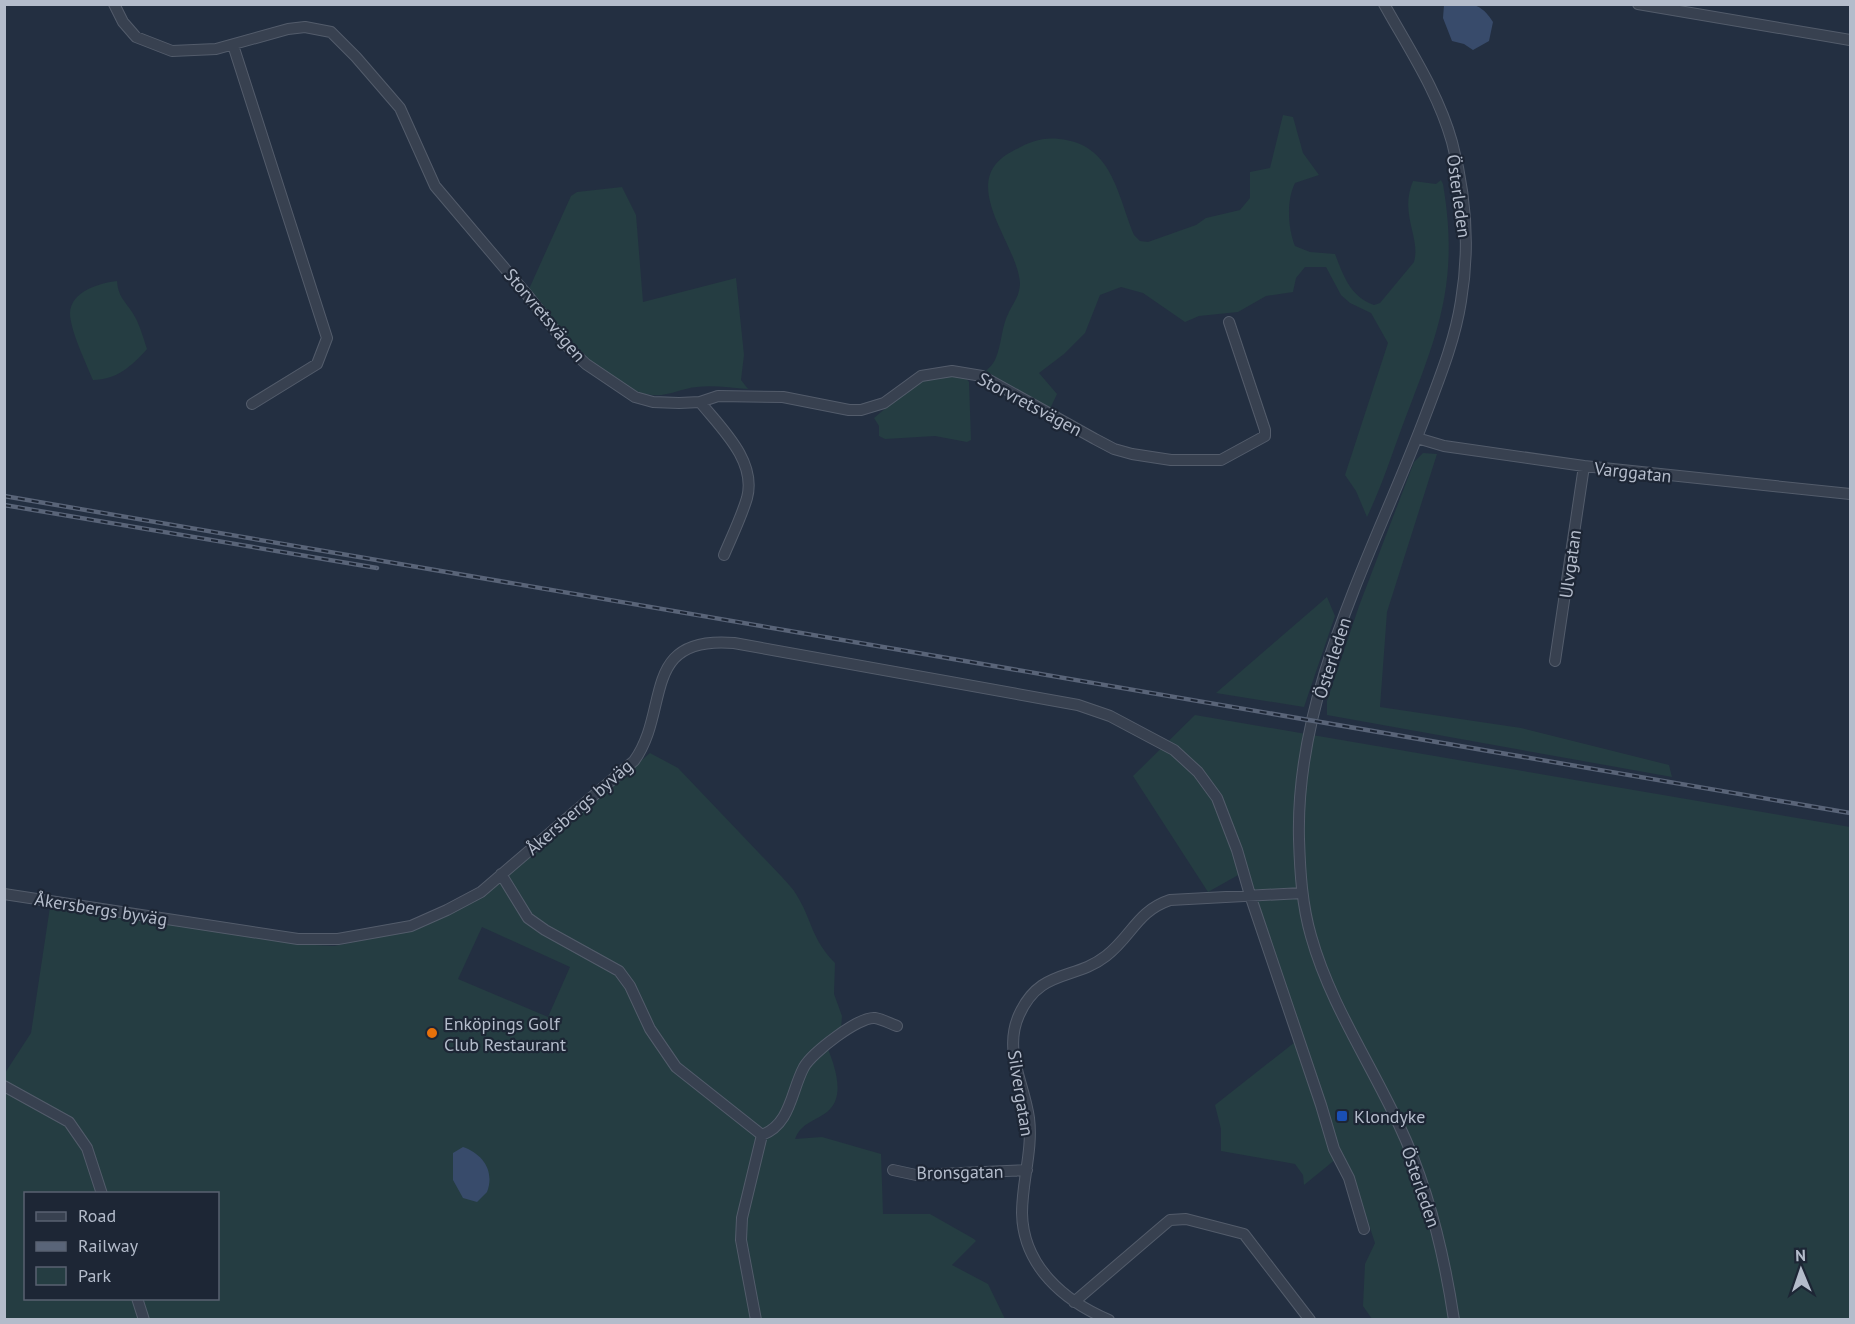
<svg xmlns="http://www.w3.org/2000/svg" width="1855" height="1324" font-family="'PT Sans',sans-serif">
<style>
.green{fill:#253d42;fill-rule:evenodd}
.water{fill:#384b6b}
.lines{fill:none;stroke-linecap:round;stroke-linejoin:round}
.minor-casing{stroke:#535c6b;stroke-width:12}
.minor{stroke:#384150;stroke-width:10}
.rail-casing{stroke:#596478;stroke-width:4.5}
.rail{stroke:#1d2635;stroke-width:2;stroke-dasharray:7;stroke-linecap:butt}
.food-dot{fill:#e8710a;stroke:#1d2635;stroke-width:2}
.transit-dot{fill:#1a4fb4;stroke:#1d2635;stroke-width:2}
.labels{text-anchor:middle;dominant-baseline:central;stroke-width:4.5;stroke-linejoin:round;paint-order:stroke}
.street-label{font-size:18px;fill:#b4bccb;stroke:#1d2635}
.poi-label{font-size:18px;fill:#b4bccb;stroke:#1d2635;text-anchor:start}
</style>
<rect width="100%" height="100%" fill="#232f41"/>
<path class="green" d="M 1283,115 L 1293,117 L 1303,153 L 1319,175 L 1295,183 C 1286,201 1288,228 1295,246 L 1310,252 L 1335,254 C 1344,277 1350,296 1374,305 L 1380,303 L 1414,262 C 1421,237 1399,215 1413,181 L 1436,184 L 1441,180 L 1443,184 C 1460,285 1437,335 1402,427 C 1391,457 1381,488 1367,517 L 1356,491 L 1345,475 L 1388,343 L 1371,313 L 1350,303 L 1341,295 L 1326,267 L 1305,267 L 1296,278 L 1293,292 L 1266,296 L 1238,312 L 1199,316 L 1185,322 L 1143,293 L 1121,287 L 1100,295 L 1085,333 L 1064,354 L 1039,373 L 1057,394 L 1049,411 L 986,371 C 989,368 993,364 995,360 C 1002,345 1001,327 1009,312 C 1014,302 1020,295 1020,283 C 1017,242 956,182 1011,152 C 1028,143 1040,137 1059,139 C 1112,144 1117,193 1134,235 L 1140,241 L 1148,242 L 1196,225 L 1206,218 L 1240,210 L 1250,198 L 1250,172 L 1270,168 Z
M 622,187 L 636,215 L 643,302 L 736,278 L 744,355 L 741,380 L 748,389 C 731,388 714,385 697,387 C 682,388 667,397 652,395 C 602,390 559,325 529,289 L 571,196 L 577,192 Z
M 117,281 C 118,296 124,300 132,312 C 139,322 143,337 147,349 C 132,366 116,380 93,380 C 86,363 70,330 70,313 C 71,291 100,283 117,281 Z
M 952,376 L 964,376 L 969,382 L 971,440 L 967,442 L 935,436 L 885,439 L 879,436 L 879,426 L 874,418 L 912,386 L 922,381 Z
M 1423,453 L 1437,454 L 1387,612 L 1380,707 L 1521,728 L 1669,765 L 1672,777 L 1327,715 L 1327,701 L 1359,606 L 1414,462 Z
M 1327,597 L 1335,616 L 1304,707 L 1216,693 Z
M 1195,715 L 1850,827 L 1850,1319 L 1372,1319 L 1363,1306 L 1365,1264 L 1375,1243 L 1353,1176 L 1336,1159 L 1304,1185 L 1303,1175 L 1295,1164 L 1221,1151 L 1221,1129 L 1215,1105 L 1295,1042 L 1240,874 L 1208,892 L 1133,776 Z
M 650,753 L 678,768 L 781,876 C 786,882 792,887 796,894 C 812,919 811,939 835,963 L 834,994 L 842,1016 L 841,1029 L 828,1049 C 835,1067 846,1097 827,1112 C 814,1122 802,1122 795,1139 L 822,1137 L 881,1154 L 883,1214 L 930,1214 L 974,1239 L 976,1241 L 952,1265 L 988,1284 L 1005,1319 L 5,1320 L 5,1073 L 31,1033 L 50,907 L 315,945 L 334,946 L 416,930 L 459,908 L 569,823 ZM 482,927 L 570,967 L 548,1017 L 458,979 ZM 26,1194 L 218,1194 L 218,1298 L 26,1298 Z"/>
<path class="water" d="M 1444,5 C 1469,4 1479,0 1493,22 L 1489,41 L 1473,50 L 1464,44 L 1452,41 L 1443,18 Z
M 463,1147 C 483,1154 495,1171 487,1192 L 477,1202 L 463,1198 L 453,1180 L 453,1153 Z"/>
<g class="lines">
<g class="minor-casing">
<path id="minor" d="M 114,4 L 123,22 L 136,37 L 172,51 L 216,49 L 288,29 L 305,27 L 331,32 L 356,57 L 400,108 L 435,186 L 529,297 L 568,347 L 586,364 L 635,397 L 653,402 L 679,403 L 700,402 L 718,396 L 783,397 L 849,410 L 861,410 L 884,403 L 921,376 L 952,371 L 982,376 L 1095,439 L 1114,449 L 1132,454 L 1171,460 L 1221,460 L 1265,436 L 1265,430 L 1229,322
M 1384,4 C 1409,49 1438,92 1452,142 C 1466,194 1470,248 1461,301 C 1455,340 1440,377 1426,414 C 1375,550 1295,690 1299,839 C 1300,872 1302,905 1311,936 C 1330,1004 1370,1062 1399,1125 C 1428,1186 1444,1253 1454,1320
M 1638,4 L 1850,40
M 233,45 L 327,338 L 317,364 L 252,404
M 700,402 C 721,428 757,461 747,498 C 741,518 732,536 724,555
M 1417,438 L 1444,446 L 1584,466 L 1850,494
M 1555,661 L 1584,466
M 501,874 L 528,918 L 545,930 L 619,971 L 630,986 L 650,1029 L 676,1067 L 762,1135
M 4,894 L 298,939 L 338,939 L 411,926 L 447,910 L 481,892 L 634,761 C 671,710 639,635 734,643 L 1078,705 L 1110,716 L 1174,750 L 1198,772 L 1217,798 L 1237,850 L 1250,895 L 1321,1105 L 1334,1149 L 1349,1178 L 1364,1229
M 4,1086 L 69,1122 L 87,1148 L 102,1194
M 762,1135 C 791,1124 791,1091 804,1067 C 812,1053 859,1016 875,1018 C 882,1019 891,1024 897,1026
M 893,1170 L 916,1175 L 1027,1170
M 137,1298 L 144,1320
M 1074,1302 L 1164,1225 L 1170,1220 L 1186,1219 L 1244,1234 L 1310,1320
M 756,1320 L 741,1240 L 742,1218 L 762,1135
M 1109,1320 C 1064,1301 1023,1266 1022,1213 C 1022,1181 1033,1150 1029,1118 C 1024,1082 1003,1051 1019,1015 C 1040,968 1074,981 1106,956 C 1132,936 1137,911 1170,900 L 1302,893"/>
</g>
<use href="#minor" class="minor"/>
<g class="rail-casing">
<path id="rail" d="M 4,496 L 1850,813
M 4,505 L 377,568"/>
</g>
<use href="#rail" class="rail"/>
</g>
<circle class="food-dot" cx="432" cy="1033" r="6"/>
<rect class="transit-dot" x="1336" y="1110" width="12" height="12" rx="3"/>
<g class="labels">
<g class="street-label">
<text transform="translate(1459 196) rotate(82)">Österleden</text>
<text transform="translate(545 315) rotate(50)">Storvretsvägen</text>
<text transform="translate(1030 404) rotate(28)">Storvretsvägen</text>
<text transform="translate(1633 472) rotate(6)">Varggatan</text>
<text transform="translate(1570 564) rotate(-82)">Ulvgatan</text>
<text transform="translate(1332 658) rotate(-72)">Österleden</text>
<text transform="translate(579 807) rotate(-41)">Åkersbergs byväg</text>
<text transform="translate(101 909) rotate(9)">Åkersbergs byväg</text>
<text transform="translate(1021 1093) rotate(81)">Silvergatan</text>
<text transform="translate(960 1172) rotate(-1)">Bronsgatan</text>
<text transform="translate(1421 1187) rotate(71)">Österleden</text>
</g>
<g class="poi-label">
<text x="444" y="1023">Enköpings Golf<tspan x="444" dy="21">Club Restaurant</tspan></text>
<text x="1354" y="1116">Klondyke</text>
</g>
</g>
<rect width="1855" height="1324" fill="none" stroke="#b4bccb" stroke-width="12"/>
<rect x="24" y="1192" width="195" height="108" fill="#1d2635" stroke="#596271" stroke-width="1.5"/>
<rect x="36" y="1212" width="30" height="9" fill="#384150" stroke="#596271" stroke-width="1.5"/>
<text x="78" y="1222" font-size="18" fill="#b4bccb">Road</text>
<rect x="36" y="1242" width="30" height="9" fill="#596478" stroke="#596271" stroke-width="1.5"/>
<text x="78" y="1252" font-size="18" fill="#b4bccb">Railway</text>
<rect x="36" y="1267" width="30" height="18" fill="#253d42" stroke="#596271" stroke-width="1.5"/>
<text x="78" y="1282" font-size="18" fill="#b4bccb">Park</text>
<g transform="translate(1801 1270) rotate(358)" stroke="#1d2635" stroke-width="4.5" paint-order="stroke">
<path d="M0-4.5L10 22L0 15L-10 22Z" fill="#b4bccb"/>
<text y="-9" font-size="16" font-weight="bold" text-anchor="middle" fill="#b4bccb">N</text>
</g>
</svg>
